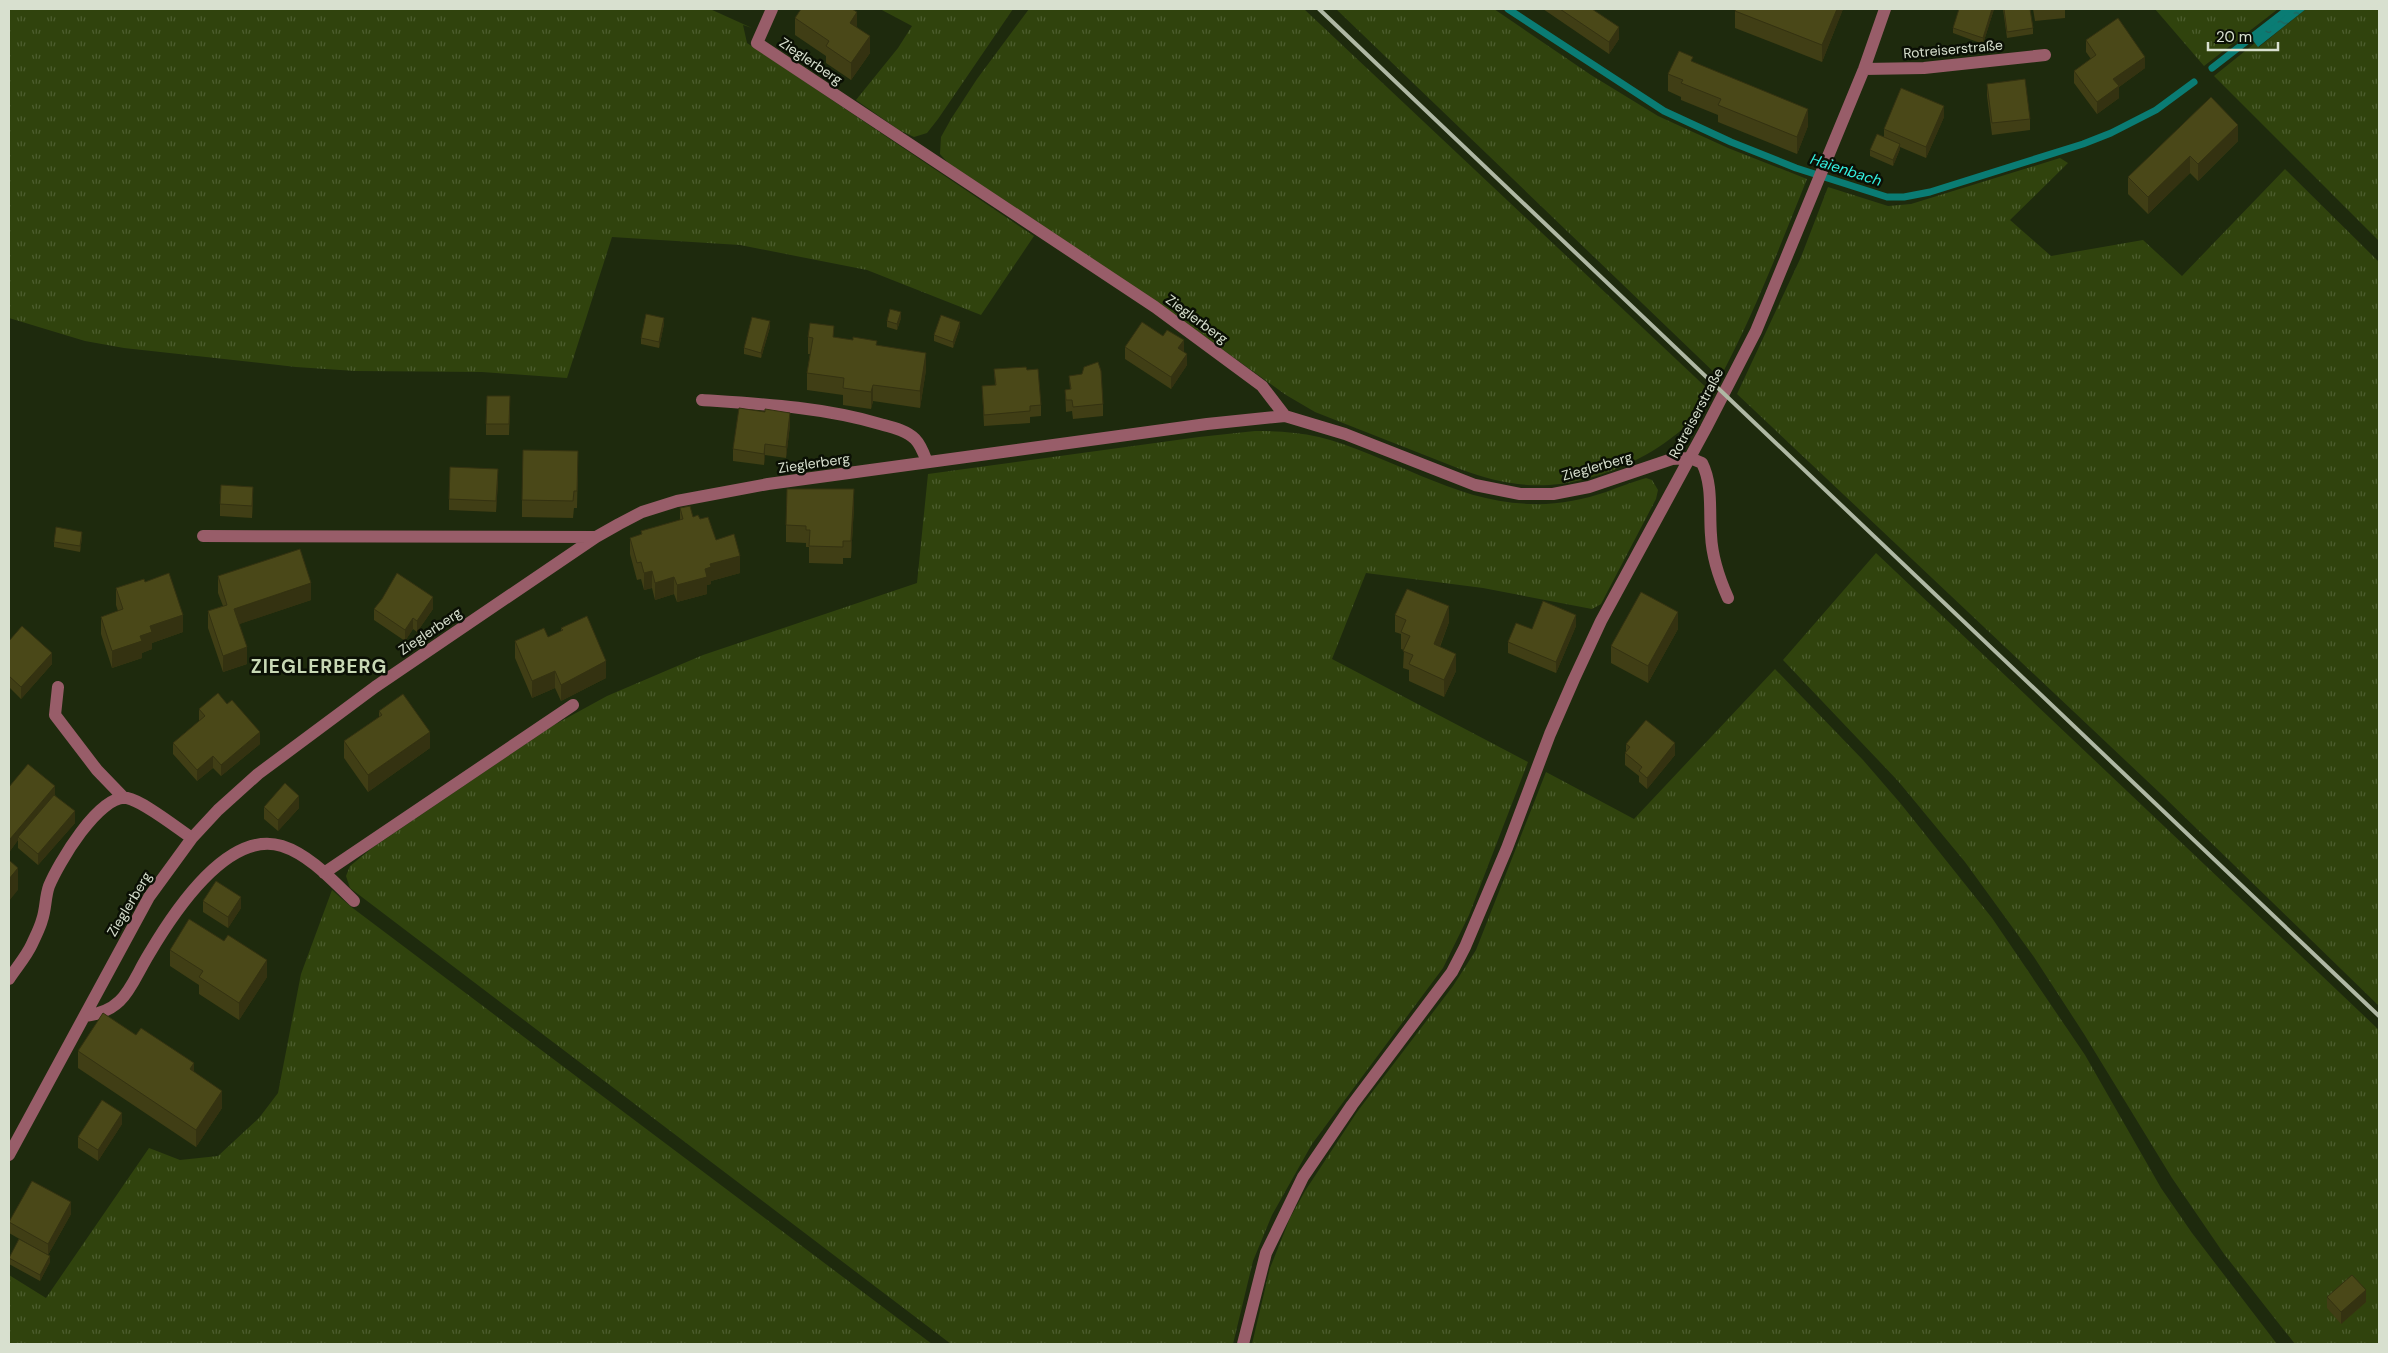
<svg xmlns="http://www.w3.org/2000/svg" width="2388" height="1353" font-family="'DM Sans',sans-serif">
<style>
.grass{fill:url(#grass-tufts)}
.water{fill:url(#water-ripples)}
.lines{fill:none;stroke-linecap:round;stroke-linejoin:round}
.stream{stroke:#0a7c74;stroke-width:7}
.minor{stroke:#985d69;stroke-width:12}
.rail{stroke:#afb8a4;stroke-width:4}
.wall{fill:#403e15}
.shaded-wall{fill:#343211}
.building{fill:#4a4818;stroke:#343211}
.labels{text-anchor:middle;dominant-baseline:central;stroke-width:5;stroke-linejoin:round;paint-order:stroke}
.street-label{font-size:14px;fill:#d8e0cf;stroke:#0b1005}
.water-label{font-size:15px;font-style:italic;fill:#33f0e2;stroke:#0b1005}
.district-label{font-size:19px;font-weight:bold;letter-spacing:1px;fill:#c8d8b5;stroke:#0b1005}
</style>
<defs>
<pattern id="grass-tufts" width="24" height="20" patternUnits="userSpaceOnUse" patternTransform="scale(1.25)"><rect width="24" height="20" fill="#30430d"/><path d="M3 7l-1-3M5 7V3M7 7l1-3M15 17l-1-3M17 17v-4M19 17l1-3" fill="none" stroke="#4d5e2f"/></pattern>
<pattern id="water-ripples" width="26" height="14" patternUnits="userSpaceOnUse" patternTransform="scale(1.25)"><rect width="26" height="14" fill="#0a7c74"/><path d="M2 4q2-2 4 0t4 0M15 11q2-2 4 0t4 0" fill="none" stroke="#23625c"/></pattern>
</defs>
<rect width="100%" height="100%" fill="#1e2a0d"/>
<path class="grass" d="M 9,9 L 710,9 L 752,28 L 743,25 L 747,43 L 1034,236 L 981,315 L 867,270 L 740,245 L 612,237 L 567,378 L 482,372 L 355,371 L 296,367 L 124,348 L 85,341 L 9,318 Z
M 880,9 L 1013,9 L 938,119 L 927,133 L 914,137 L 899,130 L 856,100 L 898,48 L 912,26 Z
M 1029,9 L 1304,9 L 1712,393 C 1685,444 1606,482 1549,485 C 1518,487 1490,480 1460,469 L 1315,412 L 1286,395 L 1162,306 L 948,163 L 940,154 L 941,137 L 951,119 L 977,79 Z
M 1336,9 L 1494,9 L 1591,75 L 1658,116 L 1728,148 L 1807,179 C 1780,246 1754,314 1720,378 Z
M 2155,9 L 2278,9 L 2204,66 Z
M 2306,9 L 2379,9 L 2379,241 L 2214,76 L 2255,43 L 2259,47 Z
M 2060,158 L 2068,163 L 2010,220 L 2051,256 L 2143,240 L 2182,276 L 2285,169 L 2379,262 L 2379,1006 L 2162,795 L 1737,394 L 1801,257 L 1828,187 L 1888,206 L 1911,204 Z
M 1255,431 C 1277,431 1297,432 1319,437 C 1390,455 1456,503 1531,504 C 1556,505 1583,500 1606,492 C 1619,487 1632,482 1646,478 L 1652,480 L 1658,490 L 1656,499 L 1601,604 L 1592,609 L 1483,588 L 1366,573 L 1332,659 L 1528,762 L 1469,915 L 1443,968 L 1312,1144 L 1272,1215 L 1253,1261 L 1233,1344 L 951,1344 L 350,888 L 346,876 L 350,866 L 372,848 L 554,725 L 607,696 L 703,655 L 917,583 L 928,474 L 1199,437 Z
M 1876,553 L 2379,1030 L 2379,1344 L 2295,1344 L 2224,1254 L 2172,1178 L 2084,1034 L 2034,957 L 1965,862 L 1898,781 L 1783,660 Z
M 1775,669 L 1863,760 L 1901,804 L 1992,918 L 2085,1055 L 2161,1188 L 2192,1233 L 2277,1344 L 1252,1344 L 1270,1268 L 1290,1218 L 1305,1191 L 1357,1112 L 1453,986 L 1476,950 L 1546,772 L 1634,819 Z
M 332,890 L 350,906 L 932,1344 L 9,1344 L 9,1275 L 46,1298 L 149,1148 L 180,1160 L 218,1156 L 259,1118 L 278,1093 L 301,974 Z"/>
<path class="water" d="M 2288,9 L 2306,9 L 2258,47 L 2251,38 Z"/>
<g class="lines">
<path class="stream" d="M 1508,9 L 1664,111 L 1731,142 L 1796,168 L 1887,197 L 1904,197 L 1930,192 L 2083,144 L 2111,133 L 2156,110 L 2194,82
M 2212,68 L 2288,9"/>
<path class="minor" d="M 772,9 L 757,43 L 1155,307 L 1262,386 L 1285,416
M 1864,69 L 1924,68 L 2045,55
M 702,400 C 762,404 822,407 880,424 C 891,427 906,430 915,439 C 921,445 924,454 927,462
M 203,536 L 596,537
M 58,687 L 55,715 L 97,770 L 124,798
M 324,873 L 573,705
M 9,979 C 16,968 26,957 32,944 C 35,937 40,928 42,920 C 46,909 45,897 49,886 C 58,864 99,794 127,798 C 143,801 177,828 192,838
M 85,1016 C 126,1011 130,985 149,954 C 172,915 227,829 282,846 C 310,855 333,881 354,901
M 9,1155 L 149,897 L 192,838 L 218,810 L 258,774 L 375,687 L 596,537 L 619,524 L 642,512 L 677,501 L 768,484 L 1207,424 L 1285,416 L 1345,434 L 1475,485 L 1520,494 L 1553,494 L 1589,487 L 1672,459 L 1690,458 L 1702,463 C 1713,485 1709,511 1711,535 C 1712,557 1719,578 1728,598
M 1243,1344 L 1266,1253 L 1303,1177 L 1352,1105 L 1452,972 L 1465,947 L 1507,848 L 1550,734 L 1574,679 L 1601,621 L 1706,428 L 1756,331 L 1864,69 L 1885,9"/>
<path class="rail" d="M 1319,9 L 2379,1016"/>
</g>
<path class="wall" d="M 1543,9 L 1592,9 L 1619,39 L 1609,54 Z
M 1843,9 L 1822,62 L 1735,28 L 1735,11 Z
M 1994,9 L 1983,44 L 1953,33 L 1953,28 Z
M 2003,9 L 2030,9 L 2033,28 L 2033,34 L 2007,38 Z
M 2033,9 L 2065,9 L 2065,18 L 2035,21 Z
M 795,18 L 857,27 L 870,53 L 851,80 L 826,63 L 826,56 L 795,35 Z
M 2086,40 L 2145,68 L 2119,87 L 2119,98 L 2097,114 L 2074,83 L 2074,71 L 2091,59 L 2086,52 Z
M 1693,62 L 1808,126 L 1797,154 L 1718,122 L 1718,115 L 1681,100 L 1681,97 L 1668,91 L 1668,74 Z
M 1987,84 L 2030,119 L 2030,130 L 1992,135 L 1987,96 Z
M 2211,97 L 2238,141 L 2198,181 L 2190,173 L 2148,214 L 2128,194 L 2128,177 Z
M 1944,117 L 1926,158 L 1900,147 L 1900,149 L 1893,166 L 1870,156 L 1870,150 L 1884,137 L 1884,129 Z
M 901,318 L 897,330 L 887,327 L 887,321 Z
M 664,324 L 659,348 L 641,344 L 641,338 Z
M 770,327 L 761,358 L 744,354 L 744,348 Z
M 960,327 L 953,348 L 934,341 L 934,335 Z
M 808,337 L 834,337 L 877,345 L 926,370 L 920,408 L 873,401 L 871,409 L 843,405 L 843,395 L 807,390 L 807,373 L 810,354 L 808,354 Z
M 1125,347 L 1187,365 L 1171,389 L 1125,359 Z
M 994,369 L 1027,370 L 1041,405 L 1041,416 L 1030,417 L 1030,423 L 984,426 L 982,386 L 995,385 Z
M 1069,376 L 1103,404 L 1103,416 L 1073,419 L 1072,411 L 1066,412 L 1065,390 L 1070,389 Z
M 510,408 L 509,435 L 486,435 L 486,424 Z
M 765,412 L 790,425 L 786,458 L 765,455 L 764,465 L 733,461 L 733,449 Z
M 578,468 L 577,508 L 574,508 L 573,518 L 522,517 L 522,500 Z
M 498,481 L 496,512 L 449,510 L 449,499 Z
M 253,498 L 252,518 L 220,516 L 220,504 Z
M 854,506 L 851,558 L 843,558 L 843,564 L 809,563 L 809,547 L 806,547 L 806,543 L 786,542 L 786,525 Z
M 680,508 L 693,517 L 700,519 L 716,540 L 740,573 L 711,581 L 711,584 L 707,585 L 707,594 L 677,602 L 674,594 L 655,600 L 652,588 L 644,590 L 641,579 L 637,580 L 630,554 L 630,538 L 641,535 L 641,531 L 680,520 Z
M 82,537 L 80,552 L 54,547 L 54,542 Z
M 218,576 L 311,600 L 239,624 L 247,664 L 223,672 L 208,628 L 208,611 L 223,606 L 218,593 Z
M 145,582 L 183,632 L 152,643 L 152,649 L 142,653 L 142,658 L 112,668 L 101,634 L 101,617 L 118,611 L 116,605 L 116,588 Z
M 374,609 L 433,609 L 417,632 L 413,629 L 405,641 L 374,620 Z
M 1395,615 L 1449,622 L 1440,647 L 1456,671 L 1444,697 L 1409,681 L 1409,670 L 1403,668 L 1404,650 L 1401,649 L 1401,634 L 1395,632 Z
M 1576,626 L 1556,673 L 1508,653 L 1508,642 L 1532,629 Z
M 561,628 L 606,678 L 561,701 L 555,688 L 532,698 L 515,658 L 515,641 L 548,637 L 561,631 Z
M 1678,629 L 1648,683 L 1611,663 L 1611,646 Z
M 9,641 L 52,664 L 21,699 L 9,687 Z
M 199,709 L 260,744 L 221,776 L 213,768 L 197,781 L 173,754 L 173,743 L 199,721 Z
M 379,711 L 430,748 L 368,792 L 344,758 L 344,741 L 379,717 Z
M 1626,744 L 1675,755 L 1647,789 L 1639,782 L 1639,776 L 1625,765 L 1625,753 L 1626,751 Z
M 9,787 L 55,795 L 75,823 L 38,865 L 18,848 L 18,840 L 10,851 L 9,850 Z
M 264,807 L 299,808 L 278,831 L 264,819 Z
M 203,901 L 241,908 L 228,928 L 203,912 Z
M 170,950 L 267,977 L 239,1020 L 199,994 L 199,985 L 170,966 Z
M 136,1035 L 194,1072 L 222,1108 L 196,1147 L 78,1068 L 78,1051 Z
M 122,1124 L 98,1161 L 78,1148 L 78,1137 Z
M 71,1214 L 48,1255 L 9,1233 L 9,1222 Z
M 9,1258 L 50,1262 L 40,1281 L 9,1264 Z
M 2327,1297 L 2366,1302 L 2341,1324 L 2327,1308 Z"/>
<path class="shaded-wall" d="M 1837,9 L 1843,9 L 1822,62 L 1822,45 Z
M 1992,9 L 1994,9 L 1983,44 L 1983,38 Z
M 857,12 L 857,29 L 850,23 Z
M 1619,27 L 1619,39 L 1609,54 L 1609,42 Z
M 870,36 L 870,53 L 851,80 L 851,63 Z
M 2145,57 L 2145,68 L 2119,87 L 2119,98 L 2097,114 L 2097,102 L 2113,79 Z
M 1944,106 L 1944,117 L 1926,158 L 1926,147 Z
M 1808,109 L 1808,126 L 1797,154 L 1797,137 Z
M 2238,125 L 2238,141 L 2198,181 L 2198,164 Z
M 1900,144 L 1900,149 L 1893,166 L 1893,160 Z
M 2190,156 L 2190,173 L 2148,214 L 2148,197 Z
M 901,312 L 901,318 L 897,330 L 897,324 Z
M 664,318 L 664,324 L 659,348 L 659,342 Z
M 770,321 L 770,327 L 761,358 L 761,353 Z
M 960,322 L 960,327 L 953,348 L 953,342 Z
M 1184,340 L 1184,352 L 1178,348 Z
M 926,353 L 926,370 L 920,408 L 920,391 Z
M 1187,354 L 1187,365 L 1171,389 L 1171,377 Z
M 873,385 L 873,401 L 871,409 L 871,392 Z
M 790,413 L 790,425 L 786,458 L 786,447 Z
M 765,444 L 765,455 L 764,465 L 764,454 Z
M 498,469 L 498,481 L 496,512 L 496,501 Z
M 253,487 L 253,498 L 252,518 L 252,506 Z
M 854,489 L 854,506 L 851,558 L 851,541 Z
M 82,532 L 82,537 L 80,552 L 80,546 Z
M 740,556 L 740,573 L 711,581 L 711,584 L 707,585 L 707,594 L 677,602 L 677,585 L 705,569 L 710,564 Z
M 652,571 L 652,588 L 644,590 L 644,573 Z
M 674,577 L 674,594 L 655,600 L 655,583 Z
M 311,583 L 311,600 L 234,626 L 234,609 Z
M 433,597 L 433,609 L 417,632 L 417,621 Z
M 1449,606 L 1449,622 L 1434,661 L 1434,644 Z
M 1678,612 L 1678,629 L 1648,683 L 1648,666 Z
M 183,615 L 183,632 L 152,643 L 152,649 L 142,653 L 142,658 L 112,668 L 112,651 L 140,636 L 150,626 Z
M 1576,615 L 1576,626 L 1556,673 L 1556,662 Z
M 413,618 L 413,629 L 405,641 L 405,630 Z
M 247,647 L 247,664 L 223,672 L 223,656 Z
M 52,653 L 52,664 L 21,699 L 21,687 Z
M 1456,654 L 1456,671 L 1444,697 L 1444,680 Z
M 606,661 L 606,678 L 561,701 L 561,685 Z
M 555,671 L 555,688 L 532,698 L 532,681 Z
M 260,732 L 260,744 L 221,776 L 221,765 Z
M 430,732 L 430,748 L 368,792 L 368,775 Z
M 1675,743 L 1675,755 L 1647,789 L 1647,778 Z
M 213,756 L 213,768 L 197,781 L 197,770 Z
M 55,786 L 55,798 L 18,837 L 18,840 L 10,851 L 10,839 Z
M 299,796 L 299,808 L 278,831 L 278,820 Z
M 75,811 L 75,823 L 38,865 L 38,854 Z
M 18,868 L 18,890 L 9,901 L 9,879 Z
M 241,897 L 241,908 L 228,928 L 228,917 Z
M 267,960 L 267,977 L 239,1020 L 239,1003 Z
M 194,1063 L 194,1080 L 190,1069 Z
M 222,1091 L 222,1108 L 196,1147 L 196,1130 Z
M 122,1113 L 122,1124 L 98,1161 L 98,1150 Z
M 71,1202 L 71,1214 L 48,1255 L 48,1244 Z
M 50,1256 L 50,1262 L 40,1281 L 40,1275 Z
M 2366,1290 L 2366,1302 L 2341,1324 L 2341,1312 Z"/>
<path class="building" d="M 801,9 L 852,9 L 857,12 L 850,23 L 870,36 L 851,63 L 826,46 L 829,41 L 795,18 Z
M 1560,9 L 1592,9 L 1619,27 L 1609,42 Z
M 1736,9 L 1837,9 L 1822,45 L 1735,11 Z
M 1959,9 L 1992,9 L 1983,38 L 1953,28 Z
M 2004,9 L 2030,9 L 2033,28 L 2007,32 Z
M 2118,18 L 2145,57 L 2113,79 L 2119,86 L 2097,102 L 2074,71 L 2096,55 L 2086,40 Z
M 1679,51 L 1693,57 L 1691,61 L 1808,109 L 1797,137 L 1718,105 L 1721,99 L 1681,83 L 1683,80 L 1668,74 Z
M 2025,79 L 2030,119 L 1992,123 L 1987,84 Z
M 1901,88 L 1944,106 L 1926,147 L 1884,129 Z
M 2211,97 L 2238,125 L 2198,164 L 2190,156 L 2148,197 L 2128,177 Z
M 1877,134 L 1900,144 L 1893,160 L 1870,150 Z
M 890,309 L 901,312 L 897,324 L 887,321 Z
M 646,314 L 664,318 L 659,342 L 641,338 Z
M 941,315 L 960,322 L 953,342 L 934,335 Z
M 752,317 L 770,321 L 761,353 L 744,348 Z
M 1142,322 L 1163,336 L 1167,330 L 1184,340 L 1178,348 L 1187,354 L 1171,377 L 1125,347 Z
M 810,323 L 834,326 L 833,337 L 853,340 L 853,337 L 877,341 L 876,345 L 926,353 L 920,391 L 873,385 L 871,392 L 843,388 L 844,378 L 807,373 L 813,338 L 808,337 Z
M 1098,362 L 1101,371 L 1103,404 L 1073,407 L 1072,400 L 1066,400 L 1065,390 L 1071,389 L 1069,376 L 1082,374 L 1084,367 Z
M 1026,367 L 1027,370 L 1038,369 L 1041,405 L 1030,406 L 1030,411 L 984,415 L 982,386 L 996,385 L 994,369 Z
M 487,396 L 510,396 L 509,424 L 486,424 Z
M 739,408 L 765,412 L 765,409 L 790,413 L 786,447 L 765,444 L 764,454 L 733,449 Z
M 523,450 L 578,451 L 577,491 L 574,491 L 573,501 L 522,500 Z
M 450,467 L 498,469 L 496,501 L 449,499 Z
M 221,485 L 253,487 L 252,506 L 220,504 Z
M 787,489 L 854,489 L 851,541 L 843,541 L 843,547 L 809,546 L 810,530 L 806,530 L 806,526 L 786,525 Z
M 690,506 L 693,517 L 698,515 L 700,519 L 708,517 L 716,540 L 734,534 L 740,556 L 710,564 L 711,567 L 705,569 L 707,577 L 677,585 L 674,577 L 655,583 L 652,571 L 644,573 L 641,562 L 637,563 L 630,538 L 642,534 L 641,531 L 683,519 L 680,508 Z
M 56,527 L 82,532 L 80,546 L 54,542 Z
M 300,549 L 311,583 L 234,609 L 247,647 L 223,656 L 208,611 L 227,605 L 218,576 Z
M 169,573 L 183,615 L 150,626 L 152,632 L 140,636 L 142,641 L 112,651 L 101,617 L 123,609 L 116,588 L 144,579 L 145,582 Z
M 397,573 L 433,597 L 417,621 L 413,618 L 405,630 L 374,609 L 382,599 Z
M 1407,589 L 1449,606 L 1434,644 L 1456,654 L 1444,680 L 1409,664 L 1413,655 L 1403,651 L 1410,636 L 1401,632 L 1406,620 L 1395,615 Z
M 1641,592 L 1678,612 L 1648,666 L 1611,646 Z
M 1543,601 L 1576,615 L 1556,662 L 1508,642 L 1516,623 L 1532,629 Z
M 587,616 L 606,661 L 561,685 L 555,671 L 532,681 L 515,641 L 544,628 L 548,637 L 563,630 L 561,628 Z
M 22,626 L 52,653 L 21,687 L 9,676 L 9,641 Z
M 218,693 L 227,704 L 232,700 L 260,732 L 221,765 L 213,756 L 197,770 L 173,743 L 205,716 L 199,709 Z
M 403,694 L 430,732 L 368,775 L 344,741 L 382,715 L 379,711 Z
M 1646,720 L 1675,743 L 1647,778 L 1639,771 L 1642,767 L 1625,753 L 1630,747 L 1626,744 Z
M 28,764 L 55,786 L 10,839 L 9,839 L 9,787 Z
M 285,783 L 299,796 L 278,820 L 264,807 Z
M 54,795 L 75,811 L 38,854 L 18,837 Z
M 9,860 L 18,868 L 9,879 Z
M 216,881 L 241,897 L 228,917 L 203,901 Z
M 189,919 L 224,941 L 228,935 L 267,960 L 239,1003 L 199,977 L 203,971 L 170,950 Z
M 103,1013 L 136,1035 L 141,1028 L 194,1063 L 190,1069 L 222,1091 L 196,1130 L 78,1051 Z
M 102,1100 L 122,1113 L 98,1150 L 78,1137 Z
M 32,1181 L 71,1202 L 48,1244 L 9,1222 Z
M 19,1239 L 50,1256 L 40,1275 L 9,1258 Z
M 2352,1275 L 2366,1290 L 2341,1312 L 2327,1297 Z"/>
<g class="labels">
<g class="street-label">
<text transform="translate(1953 49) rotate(-5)">Rotreiserstraße</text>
<text transform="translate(811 61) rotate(34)">Zieglerberg</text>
<text transform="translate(1197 319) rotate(36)">Zieglerberg</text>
<text transform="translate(1696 413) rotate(-62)">Rotreiserstraße</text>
<text transform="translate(814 463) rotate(-8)">Zieglerberg</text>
<text transform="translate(1597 466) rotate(-16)">Zieglerberg</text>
<text transform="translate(430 631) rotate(-34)">Zieglerberg</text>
<text transform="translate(129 904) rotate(-59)">Zieglerberg</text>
</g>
<g class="water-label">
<text transform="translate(1846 170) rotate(18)">Haienbach</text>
</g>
<g class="district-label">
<text x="319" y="666">ZIEGLERBERG</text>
</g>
</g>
<rect width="2388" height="1353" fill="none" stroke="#d8e0cf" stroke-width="20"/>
<path d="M2208 42v8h70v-8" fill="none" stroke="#d8e0cf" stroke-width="2.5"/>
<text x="2216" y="42" font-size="15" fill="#d8e0cf" stroke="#0b1005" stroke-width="4" paint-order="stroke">20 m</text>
</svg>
